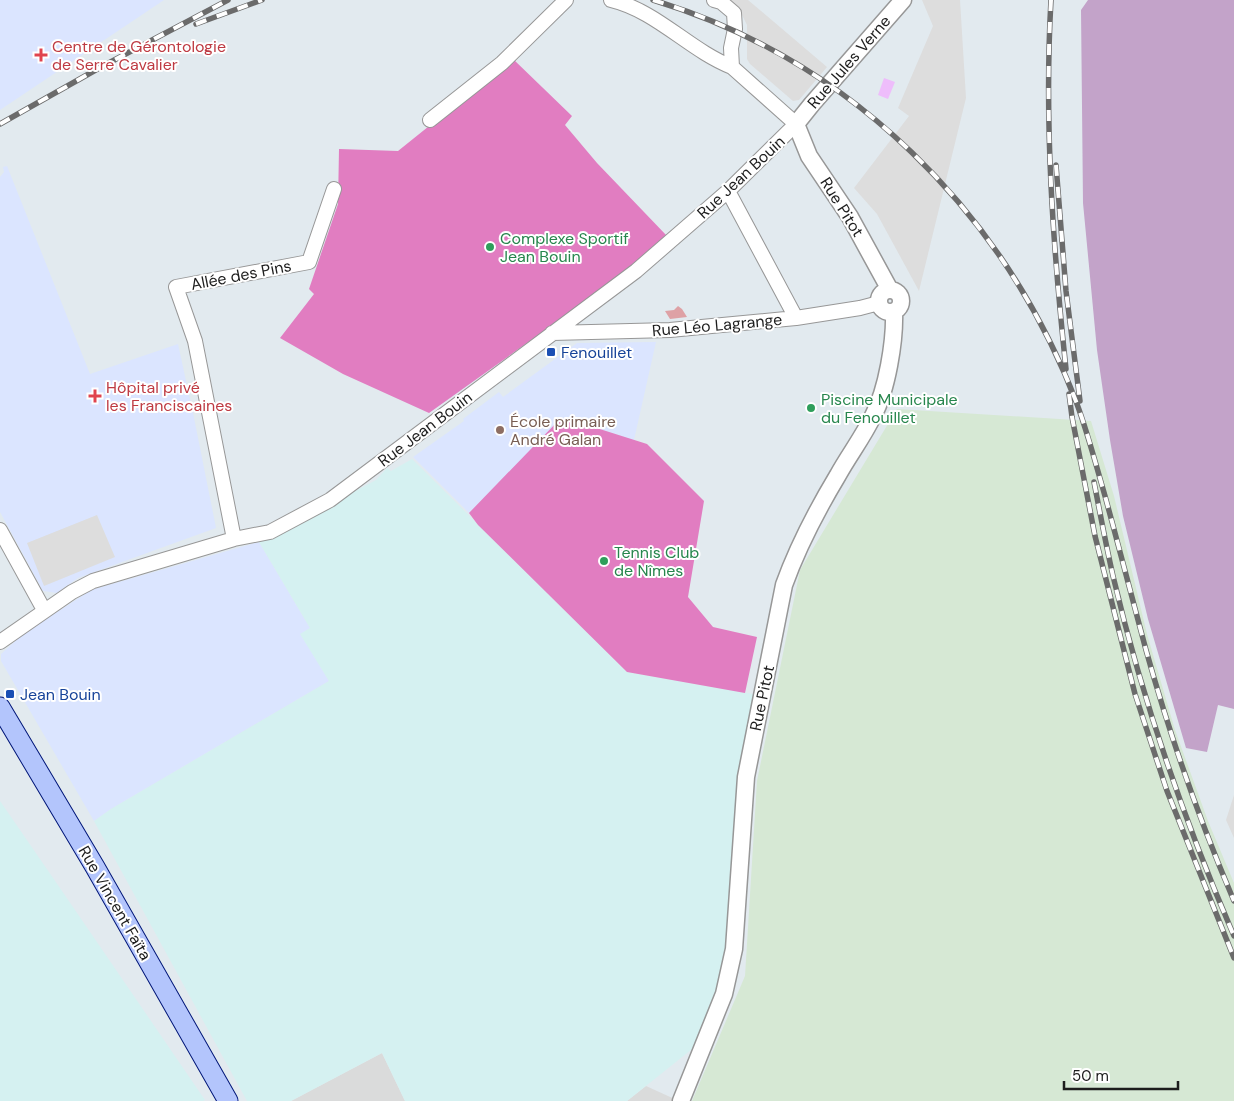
<svg xmlns="http://www.w3.org/2000/svg" width="1234" height="1101" font-family="'DM Sans',sans-serif">
<style>
.residential{fill:#dadbdb}
.industrial{fill:#d6e8d4}
.education{fill:#dbe5ff}
.military{fill:#d5f1f1}
.cemetery{fill:#c3a3c9}
.park{fill:#eebdfb}
.pitch{fill:#e17dc1}
.parking{fill:#ddd}
.water{fill:#dea1a5}
.lines{fill:none;stroke-linecap:round;stroke-linejoin:round}
.minor-casing{stroke:#979797;stroke-width:16}
.tertiary-casing{stroke:#979797;stroke-width:19}
.secondary-casing{stroke:#001678;stroke-width:21}
.minor{stroke:#fff;stroke-width:14}
.tertiary{stroke:#fff;stroke-width:16}
.secondary{stroke:#b3c5fc;stroke-width:19}
.rail-casing{stroke:#6b6b6b;stroke-width:5.5}
.rail{stroke:#fff;stroke-width:4;stroke-dasharray:11;stroke-linecap:butt}
.health-dot{fill:#e0444e;stroke:#fff;stroke-width:2}
.leisure-dot{fill:#2e9e5b;stroke:#fff;stroke-width:2}
.transit-dot{fill:#1a4fb4;stroke:#fff;stroke-width:2}
.education-dot{fill:#8d6e63;stroke:#fff;stroke-width:2}
.labels{text-anchor:middle;dominant-baseline:central;stroke-width:4;stroke-linejoin:round;paint-order:stroke}
.health-label{font-size:16px;fill:#be3a42;stroke:#fff;text-anchor:start}
.street-label{font-size:16px;fill:#1d1d1d;stroke:#fff}
.leisure-label{font-size:16px;fill:#27864d;stroke:#fff;text-anchor:start}
.transit-label{font-size:16px;fill:#164399;stroke:#fff;text-anchor:start}
.education-label{font-size:16px;fill:#785e54;stroke:#fff;text-anchor:start}
</style>
<rect width="100%" height="100%" fill="#e2eaef"/>
<path class="residential" d="M 382,1053 L 405,1101 L 291,1101 Z
M 646,1086 L 679,1101 L 627,1101 Z"/>
<path class="industrial" d="M 897,409 L 1091,421 L 1114,496 L 1147,634 L 1175,730 L 1208,821 L 1234,883 L 1234,1101 L 692,1101 L 745,976 L 757,781 L 800,570 Z"/>
<path class="education" d="M 0,0 L 164,0 L 0,110 Z
M 7,166 L 90,374 L 178,344 L 194,418 L 216,528 L 78,578 L 57,593 L 43,591 L 0,512 L 0,177 L 4,172 L 3,167 Z
M 656,342 L 634,440 L 565,418 L 559,421 L 469,513 L 413,457 L 464,421 L 463,419 L 499,392 L 503,397 L 577,343 Z
M 259,542 L 310,628 L 301,634 L 329,681 L 111,809 L 94,821 L 1,661 L 1,654 L 22,635 L 91,590 Z"/>
<path class="military" d="M 412,459 L 627,672 L 758,695 L 726,968 L 701,1042 L 627,1101 L 405,1101 L 382,1053 L 291,1101 L 247,1101 L 94,821 L 111,809 L 329,681 L 300,634 L 310,628 L 259,542 L 376,480 L 387,468 L 391,471 Z
M 0,801 L 62,891 L 205,1100 L 203,1101 L 0,1101 Z"/>
<path class="cemetery" d="M 1088,0 L 1234,0 L 1234,709 L 1218,705 L 1207,752 L 1186,748 L 1148,619 L 1123,516 L 1110,440 L 1097,350 L 1083,203 L 1081,10 Z"/>
<path class="park" d="M 884,78 L 895,82 L 888,99 L 878,95 Z"/>
<path class="pitch" d="M 513,59 L 572,116 L 565,125 L 597,163 L 667,236 L 646,258 L 429,413 L 343,374 L 280,338 L 314,294 L 309,289 L 338,204 L 339,149 L 398,151 L 459,102 L 460,103 L 482,88 Z
M 565,418 L 647,444 L 704,501 L 688,597 L 713,627 L 757,637 L 745,693 L 627,672 L 478,525 L 469,513 L 558,421 Z"/>
<path class="parking" d="M 730,0 L 748,0 L 827,67 L 799,100 L 793,101 L 750,64 L 747,59 L 747,25 L 739,9 L 730,2 Z
M 922,0 L 960,0 L 966,98 L 919,291 L 877,214 L 854,188 L 909,116 L 898,108 L 933,26 Z
M 97,515 L 115,557 L 44,586 L 27,543 Z
M 1234,795 L 1234,838 L 1226,820 Z"/>
<path class="water" d="M 678,306 L 682,309 L 687,317 L 670,319 L 665,311 L 674,310 Z"/>
<g class="lines">
<g class="minor-casing">
<path id="minor" d="M 611,0 C 657,11 689,50 732,67
M 430,120 L 502,63 L 566,0
M 728,191 L 796,318
M 552,333 L 670,330 L 796,318 L 860,308 L 879,303
M 0,530 L 44,610
M 234,539 L 195,341 L 176,287 L 309,262 L 334,189
M 0,642 L 72,592 L 93,581 L 234,539 L 270,532 L 330,500 L 636,271 L 728,191 L 796,124 L 732,67 L 731,48 L 735,29 L 734,13 L 721,2 L 714,0"/>
</g>
<g class="tertiary-casing">
<path id="tertiary" d="M879 301a11 11 0 1 1 22 0a11 11 0 1 1-22 0Z
M 890,290 L 850,217 L 809,156 L 796,124 L 812,104 L 903,0
M 681,1101 L 724,994 L 734,949 L 746,777 L 784,585 C 798,546 817,510 838,475 C 849,455 863,437 873,416 C 887,390 895,341 894,312"/>
</g>
<g class="secondary-casing">
<path id="secondary" d="M 0,707 L 95,867 L 228,1101"/>
</g>
<use href="#minor" class="minor"/>
<use href="#tertiary" class="tertiary"/>
<use href="#secondary" class="secondary"/>
<g class="rail-casing">
<path id="rail" d="M 653,0 C 851,60 1004,212 1077,404 C 1088,434 1096,465 1105,496 C 1119,547 1132,598 1146,650 C 1170,736 1199,819 1234,901
M 1051,0 C 1044,123 1053,247 1066,369
M 196,24 L 262,0
M 0,124 L 101,67 L 228,0
M 1056,165 L 1066,291 L 1080,401
M 1069,394 L 1072,417 L 1095,536 L 1135,694 L 1167,791 L 1234,958
M 1094,482 C 1100,513 1106,545 1113,576 C 1142,699 1184,820 1234,936"/>
</g>
<use href="#rail" class="rail"/>
</g>
<g class="health-dot">
<path d="M38.5 47.5h5v5h5v5h-5v5h-5v-5h-5v-5h5z"/>
<path d="M92.5 388.5h5v5h5v5h-5v5h-5v-5h-5v-5h5z"/>
</g>
<g class="leisure-dot">
<circle cx="490" cy="247" r="5"/>
<circle cx="811" cy="408" r="5"/>
<circle cx="604" cy="561" r="5"/>
</g>
<g class="transit-dot">
<rect x="546" y="347" width="10" height="10" rx="2.5"/>
<rect x="5" y="689" width="10" height="10" rx="2.5"/>
</g>
<circle class="education-dot" cx="500" cy="430" r="5"/>
<g class="labels">
<g class="health-label">
<text x="52" y="46">Centre de Gérontologie<tspan x="52" dy="18">de Serre Cavalier</tspan></text>
<text x="106" y="387">Hôpital privé<tspan x="106" dy="18">les Franciscaines</tspan></text>
</g>
<g class="street-label">
<text transform="translate(849 62) rotate(-49)">Rue Jules Verne</text>
<text transform="translate(741 177) rotate(-43)">Rue Jean Bouin</text>
<text transform="translate(842 207) rotate(58)">Rue Pitot</text>
<text transform="translate(241 275) rotate(-11)">Allée des Pins</text>
<text transform="translate(717 325) rotate(-5)">Rue Léo Lagrange</text>
<text transform="translate(425 429) rotate(-37)">Rue Jean Bouin</text>
<text transform="translate(762 698) rotate(-78)">Rue Pitot</text>
<text transform="translate(115 903) rotate(60)">Rue Vincent Faïta</text>
</g>
<g class="leisure-label">
<text x="500" y="238">Complexe Sportif<tspan x="500" dy="18">Jean Bouin</tspan></text>
<text x="821" y="399">Piscine Municipale<tspan x="821" dy="18">du Fenouillet</tspan></text>
<text x="614" y="552">Tennis Club<tspan x="614" dy="18">de Nîmes</tspan></text>
</g>
<g class="transit-label">
<text x="561" y="352">Fenouillet</text>
<text x="20" y="694">Jean Bouin</text>
</g>
<g class="education-label">
<text x="510" y="421">École primaire<tspan x="510" dy="18">André Galan</tspan></text>
</g>
</g>
<path d="M1064 1081v8h114v-8" fill="none" stroke="#1d1d1d" stroke-width="2.5"/>
<text x="1072" y="1081" font-size="15" fill="#1d1d1d" stroke="#ffffff" stroke-width="4" paint-order="stroke">50 m</text>
</svg>
